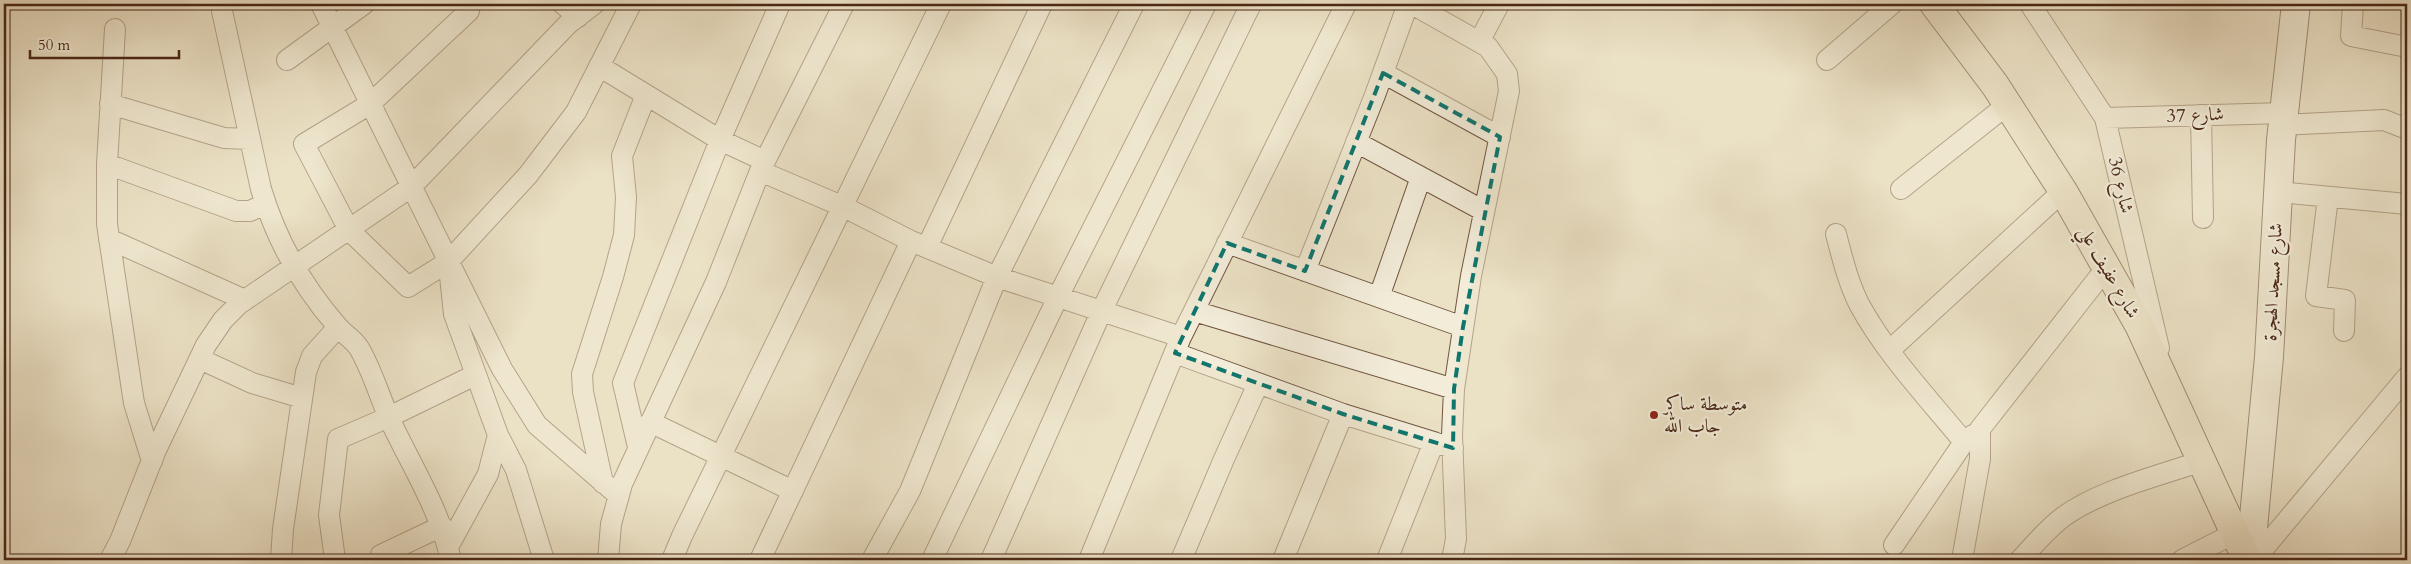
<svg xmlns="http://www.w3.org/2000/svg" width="2411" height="564" font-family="Cardo,Amiri,serif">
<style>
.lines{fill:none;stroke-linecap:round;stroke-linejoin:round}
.street-casing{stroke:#725642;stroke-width:22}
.secondary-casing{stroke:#4a2717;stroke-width:30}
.primary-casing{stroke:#4a2717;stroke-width:30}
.street{stroke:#f2ecd9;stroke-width:20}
.secondary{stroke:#f2ecd9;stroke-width:28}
.primary{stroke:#ebe1c5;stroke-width:28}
.marked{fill:none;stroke:#0f766e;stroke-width:4;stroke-dasharray:10 6;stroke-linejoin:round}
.poi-dot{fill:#8f2418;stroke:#f2ecd9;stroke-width:2}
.labels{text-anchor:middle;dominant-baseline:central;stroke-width:4.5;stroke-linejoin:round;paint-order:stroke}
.street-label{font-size:19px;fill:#4a2717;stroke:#f2ecd9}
.poi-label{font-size:19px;fill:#4a2717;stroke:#f2ecd9;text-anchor:start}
</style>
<rect width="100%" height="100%" fill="#ebe1c5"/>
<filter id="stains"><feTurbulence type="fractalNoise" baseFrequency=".004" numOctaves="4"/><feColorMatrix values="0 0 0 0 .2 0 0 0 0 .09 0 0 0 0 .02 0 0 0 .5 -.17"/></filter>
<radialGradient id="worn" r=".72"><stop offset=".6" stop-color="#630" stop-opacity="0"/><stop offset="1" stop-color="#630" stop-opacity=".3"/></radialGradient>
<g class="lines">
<g class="street-casing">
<path id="street" d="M 321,4 L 502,369 L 537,425 L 619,496
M 563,4 L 578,17
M 1412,4 L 1488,47 L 1507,74 L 1509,91 L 1471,276 L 1454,389 L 1452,435 L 1456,539 L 1452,560
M 2030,4 L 2105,118 L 2159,348
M 2353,4 L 2351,36 L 2407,47
M 222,11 L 261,189 C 276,239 303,287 338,327 C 344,334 354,340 359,348 C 372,370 379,395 389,418 C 411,465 440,510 451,560
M 469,11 L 370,104 L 304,144 L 349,230 L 408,287 L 448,262 L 528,175 L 576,112 L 631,4
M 115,29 L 107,164 L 107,224 L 134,403 L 152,461
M 1479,42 L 1499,4
M 287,60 L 364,4
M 1827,60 L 1892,4
M 599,66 L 720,140 L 765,161
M 1383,73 L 1500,137
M 110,104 L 224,138 L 250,139
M 2201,115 L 2203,218
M 2105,118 L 2285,113
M 2283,125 L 2384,120 L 2407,129
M 1356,142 L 1484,211
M 107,164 L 236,211 L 250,211 L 265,204
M 760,171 L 844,207 L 911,241 L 997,277 L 1181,337
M 1901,189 L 2007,105
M 2278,192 L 2407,204
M 2328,197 L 2316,296 L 2345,300 L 2344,331
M 1836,234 C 1842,257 1848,282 1859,304 C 1886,354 1928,398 1964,442
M 109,239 L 245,300
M 1227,243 L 1463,327
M 927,247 L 1042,4
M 1305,271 L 1375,95 L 1408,4
M 450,276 L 454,314 L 498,435 L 516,470 L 544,560
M 1379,297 L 1421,177
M 1194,311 L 1454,389
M 1890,350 L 2063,191
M 1175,353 L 1343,414 L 1453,448
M 200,359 L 252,383 L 302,398
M 650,422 L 793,491
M 638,447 L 623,383 L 720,140 L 780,4
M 603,483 L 583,392 L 582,374 L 613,277 L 624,235 L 626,197 L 622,156 L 646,95
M 1894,545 L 1964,442 L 1973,435
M 448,547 L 488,474 L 498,435
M 110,560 L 120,541 L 156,450 L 206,345 L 223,320 L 239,304 L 411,187 L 568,24 L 594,4
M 281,560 L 283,529 L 306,372 L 312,356 L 338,327
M 335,560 L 329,515 L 338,439 L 389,417 L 475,375
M 381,560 L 381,555 L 442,526
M 608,560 L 611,524 L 622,484 L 716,282 L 760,171 L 844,4
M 672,560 L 682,536 L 941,4
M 760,560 L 911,241
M 872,560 L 910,491 L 997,277 L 1134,4
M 932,560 L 1058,297 L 1206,4
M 991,560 L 1102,310 L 1251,4
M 1089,560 L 1181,337 L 1346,4
M 1181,560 L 1224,459 L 1258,384
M 1283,560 L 1343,414
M 1387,560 L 1434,442
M 1962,560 L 1980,459 L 1980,429 L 2107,267
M 2020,560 C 2034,545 2047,529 2063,517 C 2100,490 2158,476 2202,461
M 2182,560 L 2233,534
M 2254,560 L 2407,377"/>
</g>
<g class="secondary-casing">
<path id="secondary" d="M 2250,560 L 2269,357 L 2281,140 L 2296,4"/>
</g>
<g class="primary-casing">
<path id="primary" d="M 1934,4 L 1995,85 L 2063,191 L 2139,325 L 2247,560"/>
</g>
<use href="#street" class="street"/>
<use href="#secondary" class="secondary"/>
<use href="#primary" class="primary"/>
</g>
<path d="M0 0H2411V564H0ZM 1383,73 L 1500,137 L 1463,327 L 1454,389 L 1453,448 L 1343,414 L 1175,353 L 1227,243 L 1305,271 Z" fill="#ebe1c5" fill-opacity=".55" fill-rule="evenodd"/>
<path class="marked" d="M 1383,73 L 1500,137 L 1463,327 L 1454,389 L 1453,448 L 1343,414 L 1175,353 L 1227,243 L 1305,271 Z"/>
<circle class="poi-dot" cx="1654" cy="415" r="5"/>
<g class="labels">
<g class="street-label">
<text transform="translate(2195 115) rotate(-2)">شارع 37</text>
<text transform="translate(2121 185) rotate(77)">شارع 36</text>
<text transform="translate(2109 272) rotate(60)">شارع عفيف علي</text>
<text transform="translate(2273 282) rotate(-87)">شارع مسجد الهجرة</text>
</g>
<g class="poi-label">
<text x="1664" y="404">متوسطة ساكر<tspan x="1664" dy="22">جاب الله</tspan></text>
</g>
</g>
<rect width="2411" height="564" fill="none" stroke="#ebe1c5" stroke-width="20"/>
<rect x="5" y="5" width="2401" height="554" fill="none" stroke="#4a2717" stroke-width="2.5"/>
<rect x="10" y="10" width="2391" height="544" fill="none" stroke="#4a2717"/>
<path d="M30 50v8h149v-8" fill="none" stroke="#4a2717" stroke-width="2.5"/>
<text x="38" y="50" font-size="15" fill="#4a2717" stroke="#f2ecd9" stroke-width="4" paint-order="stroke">50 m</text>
<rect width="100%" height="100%" filter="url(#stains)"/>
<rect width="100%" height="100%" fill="url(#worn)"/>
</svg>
